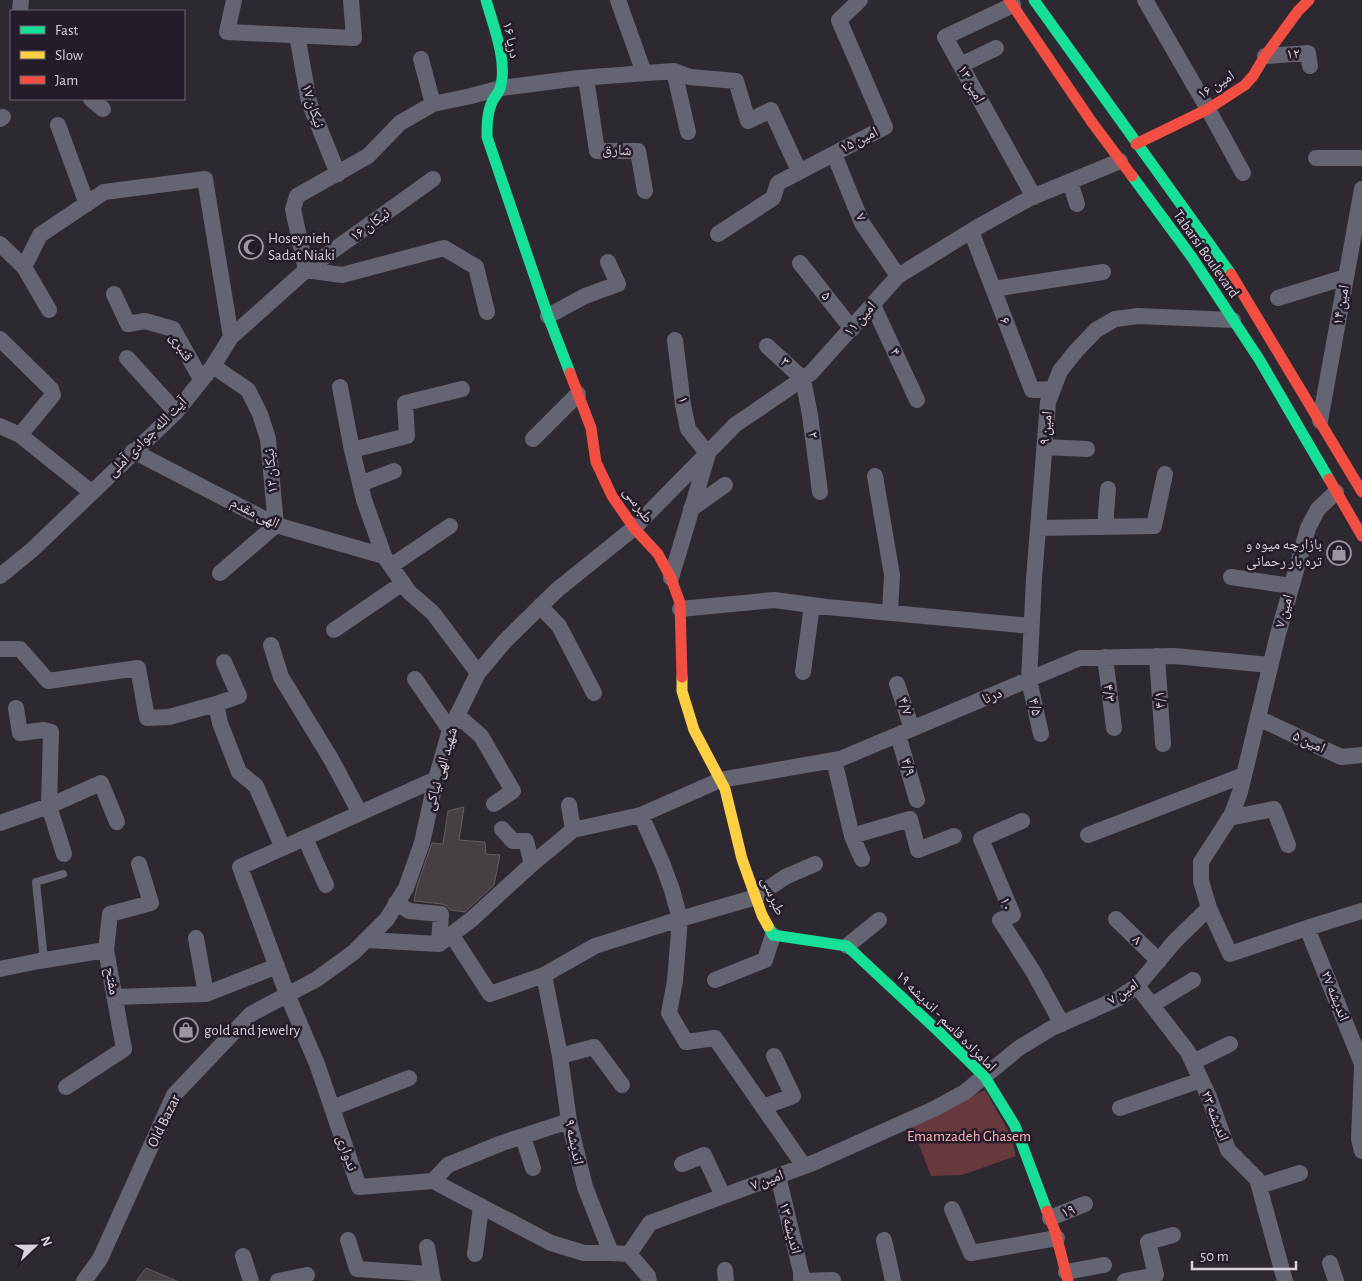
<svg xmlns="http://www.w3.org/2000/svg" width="1362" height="1281" font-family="'Alegreya Sans','Noto Naskh Arabic',sans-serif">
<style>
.green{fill:#67393f}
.building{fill:#464045;stroke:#635c62}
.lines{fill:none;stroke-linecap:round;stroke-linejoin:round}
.lane{stroke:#656472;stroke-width:8}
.street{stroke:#656472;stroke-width:16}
.fast{stroke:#16e098;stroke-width:11}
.slow{stroke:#ffcf43;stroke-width:11}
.jam{stroke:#f24e42;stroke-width:11}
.labels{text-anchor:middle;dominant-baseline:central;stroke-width:5;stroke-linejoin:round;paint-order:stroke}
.street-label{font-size:15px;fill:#d9d2dc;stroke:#251c2a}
.poi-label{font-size:15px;fill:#d9d2dc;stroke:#251c2a;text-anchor:start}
.park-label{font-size:15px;fill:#ffb6bb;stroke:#251c2a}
</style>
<rect width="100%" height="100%" fill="#2e2830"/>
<path class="green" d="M 985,1090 L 1009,1132 L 1016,1156 L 962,1175 L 931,1176 L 911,1124 Z"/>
<path class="building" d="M 464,807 L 459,840 L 485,842 L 486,854 L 500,855 L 494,885 L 465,912 L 450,910 L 447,906 L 442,904 L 414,901 L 417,886 L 432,843 L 443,844 L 448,811 Z
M 146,1268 L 177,1281 L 136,1281 Z"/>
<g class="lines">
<path class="lane" d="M 44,960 L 36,882 L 63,874"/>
<path class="street" d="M 234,0 L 227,32 L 354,38 L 351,0
M 618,0 L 644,73
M 1145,0 L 1208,109 L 1243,173
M 1013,5 L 945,37 L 1034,197
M 20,11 L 21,0
M 297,35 L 309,102 L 338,174
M 1265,56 L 1308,53 L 1310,66
M 421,59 L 433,104
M 961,65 L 996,48
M 674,71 L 688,132
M 586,78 L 597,151 L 638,151 L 645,191
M 91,99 L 103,109
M 0,119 L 3,117
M 58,125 L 87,204
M 834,154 L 862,223 L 898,276
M 1316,158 L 1362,158
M 1070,182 L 1077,204
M 971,231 L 1032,390 L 1053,389
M 718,234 L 773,198 L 778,183 L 885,127 L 839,20 L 860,0
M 0,244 L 24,267 L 40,235 L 104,192 L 205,179 L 231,337
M 800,263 L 852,329
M 24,267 L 49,310
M 306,270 L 293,209 L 297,196 L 368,156 L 400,123 L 433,104 L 471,96 L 501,88 L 579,78 L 674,71 L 690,77 L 736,81 L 748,121 L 771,110 L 799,171
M 306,270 L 342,275 L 444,248 L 476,267 L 487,312
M 993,289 L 1103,272
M 114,294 L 128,324 L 145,321 L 173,329 L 201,379
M 1278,298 L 1346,277
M 873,305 L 917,400
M 548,316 L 585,296 L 618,284 L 608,262
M 0,339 L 51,389 L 53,395 L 20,435
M 767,346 L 803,379 L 810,415 L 820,492
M 127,358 L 176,412
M 213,366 L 248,390 L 260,414 L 268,439 L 276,525 L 220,573
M 340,387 L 352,450 L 364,500 L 384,556 L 409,592 L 433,613 L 478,673
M 1320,421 L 1362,189
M 0,426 L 20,435 L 91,492
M 533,439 L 578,394
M 1045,447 L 1087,449
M 352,450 L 407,436 L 405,403 L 462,389
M 133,451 L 276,525 L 384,556
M 875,476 L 892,575 L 890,613
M 360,484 L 394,471
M 691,509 L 725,485
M 1105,527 L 1108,489
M 1038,528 L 1154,526 L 1165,474
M 391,566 L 450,526
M 0,576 L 32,550 L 176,412 L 213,366 L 231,337 L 306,270 L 433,179
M 1231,577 L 1291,586
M 671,578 L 708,454 L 688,429 L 683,405 L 675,340
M 540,606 L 559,626 L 594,693
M 680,609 L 774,600 L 827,607 L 1031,626
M 334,630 L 403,583
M 271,645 L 281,677 L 331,759 L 360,813
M 0,649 L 20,649 L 48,681 L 138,668 L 147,718 L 169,717 L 216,704 L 220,723 L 239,772 L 256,786 L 283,848
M 1157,656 L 1163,744
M 1105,657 L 1114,728
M 803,672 L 812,605
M 415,679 L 450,730
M 897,684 L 912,729
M 216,704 L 239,696 L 224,662
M 16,708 L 20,733 L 44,730 L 51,732 L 49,806 L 64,854
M 457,715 L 481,736 L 513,791 L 494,804
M 1258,718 L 1341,757 L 1362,755
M 1041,734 L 1029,680 L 1034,579 L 1048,402 L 1060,371 L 1076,351 L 1096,330 L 1115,319 L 1138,316 L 1233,320
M 898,735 L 917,800
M 834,760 L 852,836 L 910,819 L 918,850 L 954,836
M 436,779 L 240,867 L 287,994 L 317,1064 L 359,1187 L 433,1181 L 551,1243 L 584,1253 L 611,1253
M 569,805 L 573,830
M 641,815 L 663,865 L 672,890 L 680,919 L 675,981 L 669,1013 L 686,1042 L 715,1038 L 804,1166
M 1229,818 L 1274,809 L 1288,845
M 1022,821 L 981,839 L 1013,915 L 1000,920 L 1034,973 L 1062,1024
M 0,823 L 49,806 L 101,783 L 117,822
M 502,829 L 513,841 L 526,841 L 532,864
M 1088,835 L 1244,775
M 852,836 L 862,859
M 305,838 L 326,885
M 396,903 L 409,911 L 441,914 L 439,944
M 1209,908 L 1230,954 L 1307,928 L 1362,911
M 1116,919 L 1159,961
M 1307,928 L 1362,1064
M 451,934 L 490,994 L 544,975 L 595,946 L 680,919 L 756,897 L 785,877 L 815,864
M 196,938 L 206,994
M 367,940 L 439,944 L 472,919 L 532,864 L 573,830 L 641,815 L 720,780 L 840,759 L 1080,658 L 1174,656 L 1270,665
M 847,946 L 879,920
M 106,950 L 110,914 L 151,903 L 139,864
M 0,969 L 39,961 L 106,950 L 124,1049 L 66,1087
M 544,975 L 560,1056 L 569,1121 L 585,1187 L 611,1253 L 629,1254 L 648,1276 L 649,1281
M 715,980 L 765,960 L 773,935
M 1137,986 L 1188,1052 L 1209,1097 L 1228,1150 L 1257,1179 L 1285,1281
M 115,997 L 206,994 L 277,966
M 1152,1005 L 1193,980
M 560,1056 L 594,1047 L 622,1085
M 1193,1062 L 1230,1044
M 1362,1067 L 1359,1139 L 1362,1151
M 763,1107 L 793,1096 L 774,1056
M 332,1108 L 409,1078
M 1120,1108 L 1201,1080
M 523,1137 L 533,1168
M 682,1164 L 704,1155 L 723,1196
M 778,1176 L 801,1272 L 801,1281
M 433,1181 L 448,1165 L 502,1143 L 569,1121
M 1259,1186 L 1300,1173
M 952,1209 L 971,1253 L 1057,1238
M 1050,1218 L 1085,1204
M 348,1240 L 357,1269 L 431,1274
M 884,1240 L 893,1281
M 427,1247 L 433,1281
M 475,1254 L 481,1206
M 629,1254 L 650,1223 L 813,1163 L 936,1108 L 965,1092 L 1019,1048 L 1052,1028 L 1117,999 L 1137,986 L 1175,941 L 1209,908 L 1201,881 L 1201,862 L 1232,814 L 1240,792 L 1278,634 L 1308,528 L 1318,509 L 1336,492
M 243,1256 L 251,1281
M 1330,1263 L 1336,1281
M 725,1270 L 726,1281
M 1066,1272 L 1104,1265
M 84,1281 L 100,1259 L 174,1095 L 251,1014 L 317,979 L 354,952 L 387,919 L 406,888 L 422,843 L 436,779 L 450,730 L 478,673 L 505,641 L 557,590 L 634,528 L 735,425 L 811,373 L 898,276 L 976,228 L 1030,198 L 1120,161
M 278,1281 L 307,1275
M 802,1281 L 833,1280
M 1125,1281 L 1156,1275 L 1148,1242 L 1173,1235"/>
<path class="fast" d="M 486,0 C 493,25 507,59 501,85 C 500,92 495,96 492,102 C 487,113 487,125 487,137 L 548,316 L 570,373
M 1034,0 L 1231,274
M 1132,176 L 1191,256 L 1259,359 L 1329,479
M 768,926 L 773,935 L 847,946 L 938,1031 L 985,1077 L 1015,1126 L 1047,1211"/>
<path class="slow" d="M 682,677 L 682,691 L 694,730 L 725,789 L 742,859 L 762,915 L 768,926"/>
<path class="jam" d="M 1009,0 L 1091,121 L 1132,176
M 1136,144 L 1208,109 L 1245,85 L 1253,76 L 1265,56 L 1298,11 L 1309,0
M 1231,274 L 1362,492
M 570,373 L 591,428 L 596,462 L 612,496 L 634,528 L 658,554 L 671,578 L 680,603 L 682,677
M 1329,479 L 1362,536
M 1047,1211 L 1055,1231 L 1068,1281"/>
</g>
<defs>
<g id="mosque-ring" transform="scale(1.25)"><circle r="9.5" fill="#251c2a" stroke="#9d96a0" stroke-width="1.5"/><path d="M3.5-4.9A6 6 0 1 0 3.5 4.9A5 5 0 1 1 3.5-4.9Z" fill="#9d96a0"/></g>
<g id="shop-ring" transform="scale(1.25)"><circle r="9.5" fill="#251c2a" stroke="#9d96a0" stroke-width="1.5"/><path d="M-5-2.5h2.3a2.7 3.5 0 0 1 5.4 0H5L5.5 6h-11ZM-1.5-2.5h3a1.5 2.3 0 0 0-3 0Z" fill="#9d96a0"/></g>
</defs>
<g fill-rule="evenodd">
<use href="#mosque-ring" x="251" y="247"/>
<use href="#shop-ring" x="1339" y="553"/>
<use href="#shop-ring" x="186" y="1030"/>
</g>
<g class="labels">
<g class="street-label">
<text transform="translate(511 40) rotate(77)">دریا ۱۶</text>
<text transform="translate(1293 54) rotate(-3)">۱۲</text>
<text transform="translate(971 84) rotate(61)">امین ۱۳</text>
<text transform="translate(1216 85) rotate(-33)">امین ۱۶</text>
<text transform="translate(313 106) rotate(73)">نیکان ۱۷</text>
<text transform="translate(859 140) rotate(-27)">امین ۱۵</text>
<text transform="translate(617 150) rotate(3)">شارق</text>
<text transform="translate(861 217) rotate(65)">۷</text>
<text transform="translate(370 225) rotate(-36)">نیکان ۱۶</text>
<text transform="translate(1206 254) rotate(55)">Tabarsi Boulevard</text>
<text transform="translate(826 296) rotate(52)">۵</text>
<text transform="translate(1341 305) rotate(-80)">امین ۱۴</text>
<text transform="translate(860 319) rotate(-49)">امین ۱۱</text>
<text transform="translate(1005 321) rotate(68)">۶</text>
<text transform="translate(181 347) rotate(58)">قنبری</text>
<text transform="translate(895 352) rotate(65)">۴</text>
<text transform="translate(785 362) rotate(42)">۳</text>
<text transform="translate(683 400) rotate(81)">۱</text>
<text transform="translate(1046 428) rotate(-85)">امین ۹</text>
<text transform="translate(813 435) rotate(82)">۲</text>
<text transform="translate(147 437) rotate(-45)">آیت الله جوادی آملی</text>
<text transform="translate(271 471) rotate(-95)">نیکان ۱۲</text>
<text transform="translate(638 505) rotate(55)">طبرسی</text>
<text transform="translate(255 513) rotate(26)">الهی مقدم</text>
<text transform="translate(1284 611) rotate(-74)">امین ۷</text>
<text transform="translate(1109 693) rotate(83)">۴/۳</text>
<text transform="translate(992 696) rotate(-23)">درنا</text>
<text transform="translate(1160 700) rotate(-94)">۴/۱</text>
<text transform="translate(905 706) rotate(71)">۴/۷</text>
<text transform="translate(1035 707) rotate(77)">۴/۵</text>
<text transform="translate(1309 742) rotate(25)">امین ۵</text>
<text transform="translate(908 767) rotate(73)">۴/۹</text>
<text transform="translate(441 769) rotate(-74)">شهید الهی نیاکی</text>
<text transform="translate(773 896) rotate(68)">طبرسی</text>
<text transform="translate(1006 904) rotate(75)">۱۰</text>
<text transform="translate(1137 940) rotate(45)">۸</text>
<text transform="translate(112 981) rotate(80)">مفتح</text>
<text transform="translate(1123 992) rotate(-34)">امین ۷</text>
<text transform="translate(1335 996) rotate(68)">اندیشه ۲۷</text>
<text transform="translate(946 1021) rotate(45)">امامزاده قاسم - اندیشه ۱۹</text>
<text transform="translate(1215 1116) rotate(69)">اندیشه ۲۳</text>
<text transform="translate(164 1121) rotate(-64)">Old Bazar</text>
<text transform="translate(574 1142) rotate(78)">اندیشه ۹</text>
<text transform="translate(347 1153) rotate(71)">ندواری</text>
<text transform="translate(767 1180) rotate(-20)">امین ۷</text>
<text transform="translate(1068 1211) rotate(-22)">۱۹</text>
<text transform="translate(790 1228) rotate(76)">اندیشه ۱۳</text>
</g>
<g class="poi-label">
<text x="268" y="238">Hoseynieh<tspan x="268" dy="17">Sadat Niaki</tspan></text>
<text x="1322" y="544" text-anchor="end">بازارچه میوه و<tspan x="1322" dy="17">تره بار رحمانی</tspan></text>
<text x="204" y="1030">gold and jewelry</text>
</g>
<g class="park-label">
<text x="969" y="1136">Emamzadeh Ghasem</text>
</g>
</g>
<rect x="10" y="10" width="175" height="90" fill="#251c2a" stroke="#6d6571"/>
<rect x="20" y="26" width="25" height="8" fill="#16e098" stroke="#6d6571"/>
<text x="55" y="35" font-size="15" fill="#d9d2dc">Fast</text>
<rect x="20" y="51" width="25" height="8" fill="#ffcf43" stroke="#6d6571"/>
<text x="55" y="60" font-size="15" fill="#d9d2dc">Slow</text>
<rect x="20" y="76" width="25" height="8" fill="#f24e42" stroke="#6d6571"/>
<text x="55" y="85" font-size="15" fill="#d9d2dc">Jam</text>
<g transform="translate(35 1246) rotate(68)" stroke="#251c2a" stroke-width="4" paint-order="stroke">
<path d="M0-4L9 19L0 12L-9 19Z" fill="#d9d2dc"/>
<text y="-8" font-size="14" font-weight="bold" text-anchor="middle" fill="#d9d2dc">N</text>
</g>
<path d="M1192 1261v8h104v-8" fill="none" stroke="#d9d2dc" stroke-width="2.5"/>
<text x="1200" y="1261" font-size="15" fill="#d9d2dc" stroke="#251c2a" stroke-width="4" paint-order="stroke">50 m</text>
</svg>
